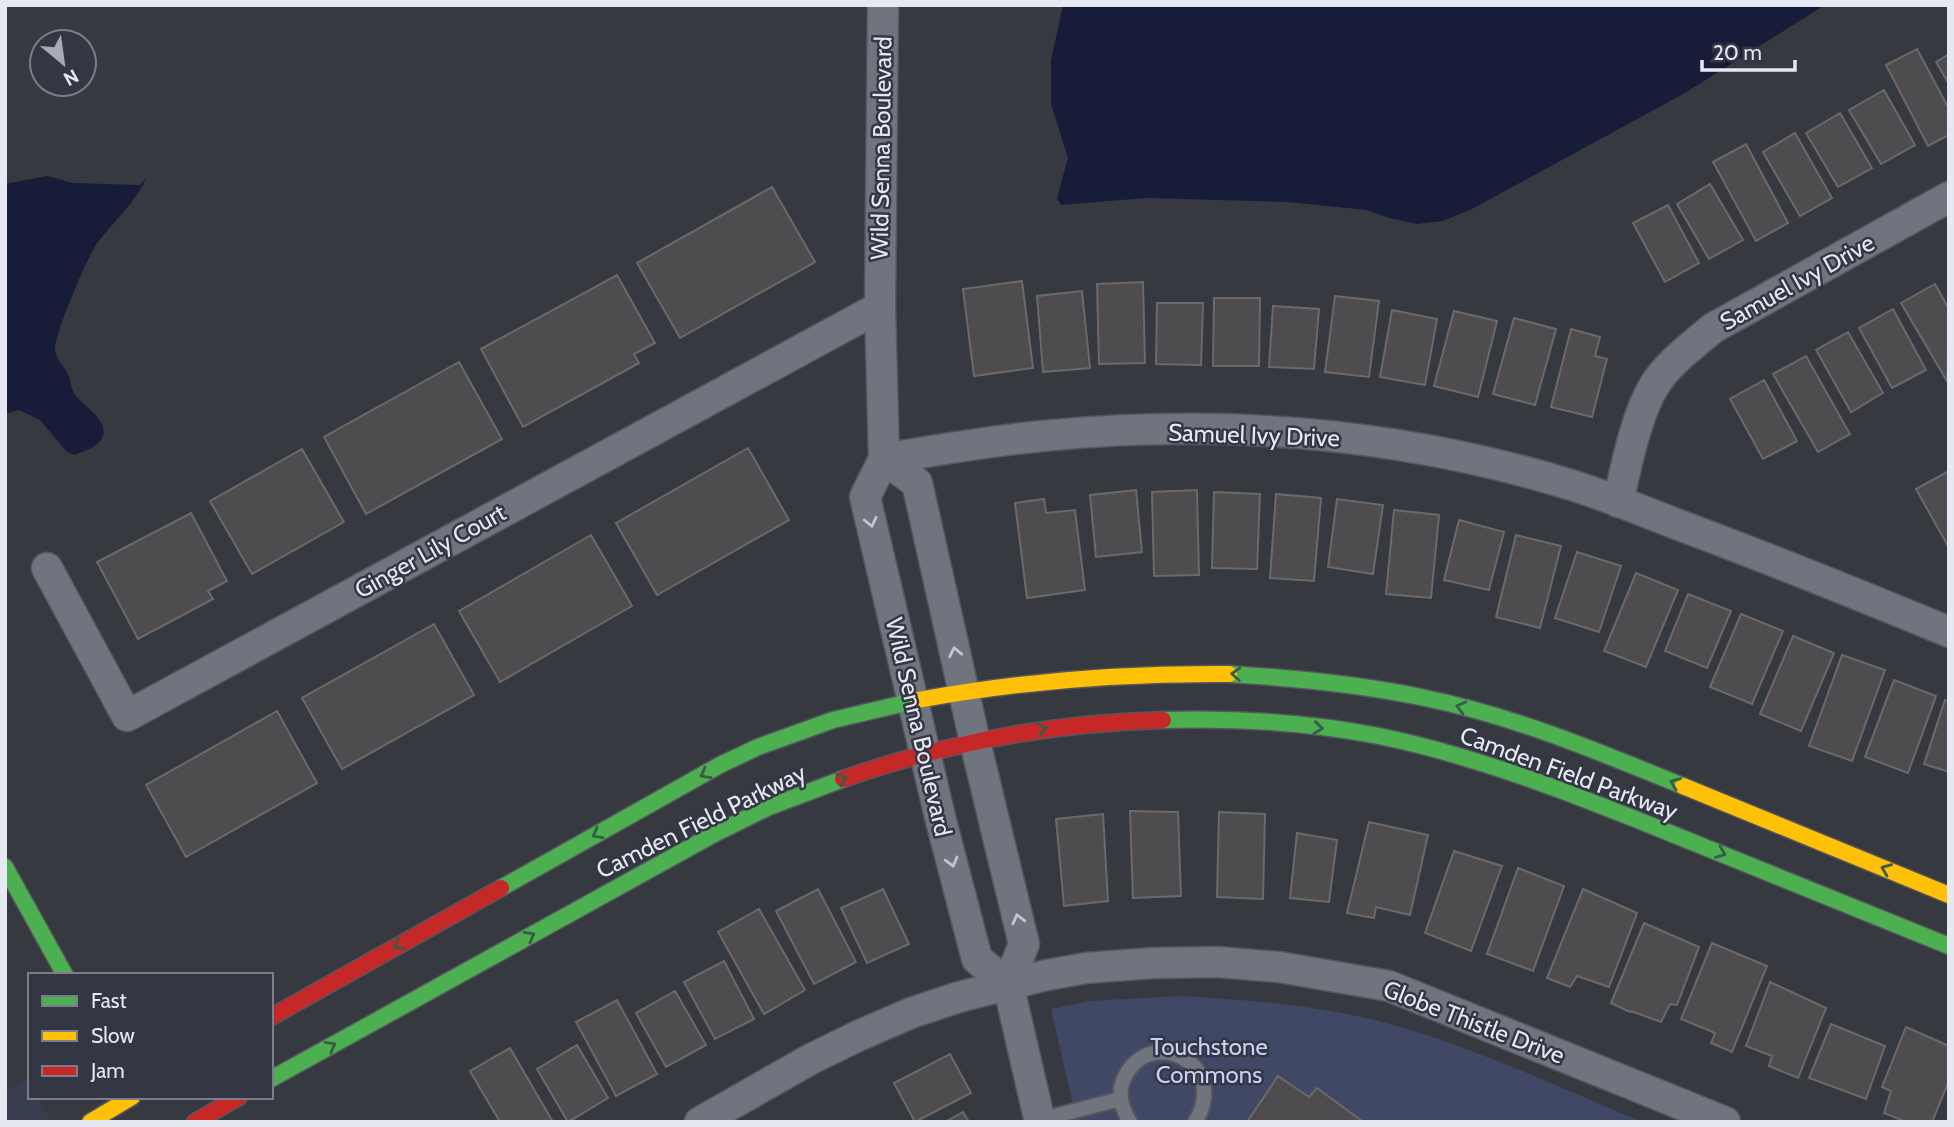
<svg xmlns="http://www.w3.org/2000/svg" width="1954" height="1127" font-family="Cabin,sans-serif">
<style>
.built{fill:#383d4f}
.green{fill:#404865}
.water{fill:#171d39}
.building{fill:#4e4c4e;stroke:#6c696a;stroke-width:2}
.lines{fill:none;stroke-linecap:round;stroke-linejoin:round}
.lane-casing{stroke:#54565c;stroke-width:18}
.street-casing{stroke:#54565c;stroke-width:33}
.fast-casing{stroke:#54565c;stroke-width:19}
.slow-casing{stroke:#54565c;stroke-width:19}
.jam-casing{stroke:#54565c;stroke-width:19}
.lane{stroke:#70747e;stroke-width:14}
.street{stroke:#70747e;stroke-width:30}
.fast{stroke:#4caf50;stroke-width:16}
.slow{stroke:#ffc107;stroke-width:16}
.jam{stroke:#c62828;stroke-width:16}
.oneway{stroke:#c3c6cf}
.oneway2{stroke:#3a5b48}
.labels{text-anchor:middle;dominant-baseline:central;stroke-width:5;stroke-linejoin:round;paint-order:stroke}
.street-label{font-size:24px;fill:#e6e9f2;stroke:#333744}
.park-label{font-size:24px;fill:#c7d2f8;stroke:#333744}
</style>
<rect width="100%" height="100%" fill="#373940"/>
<path class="built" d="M 27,1079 L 30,1084 L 30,1097 L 37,1097 L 51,1122 L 5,1122 L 5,1091 Z"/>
<path class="green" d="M 1180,996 C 1251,1000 1321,1005 1390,1024 C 1477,1048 1560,1088 1643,1122 L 1077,1122 L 1051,1009 L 1090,1001 Z"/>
<path class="water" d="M 1063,5 L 1825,5 L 1685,93 L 1472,209 L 1443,221 L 1417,224 L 1389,218 L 1367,210 L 1287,202 L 1146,198 L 1061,205 L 1057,198 L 1068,158 L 1051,104 L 1051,60 Z
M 47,176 L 73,183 L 140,185 L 147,177 C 135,203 115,220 98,242 C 88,255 53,337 55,351 C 57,361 65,366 68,375 C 71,382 71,388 75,395 C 84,406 110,421 102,438 C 98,447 83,451 75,455 L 67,452 L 40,420 L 19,410 L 5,414 L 5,184 Z"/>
<path class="building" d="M 1917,49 L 1949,109 L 1949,135 L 1928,146 L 1886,65 Z
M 1949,54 L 1949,84 L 1936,62 Z
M 1884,90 L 1915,145 L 1881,164 L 1849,110 Z
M 1840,113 L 1872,168 L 1838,187 L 1806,133 Z
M 1795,133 L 1832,198 L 1800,216 L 1763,152 Z
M 1746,144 L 1788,223 L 1756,241 L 1713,162 Z
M 1710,184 L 1743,240 L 1709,259 L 1677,204 Z
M 772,187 L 815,262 L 680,338 L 637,263 Z
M 1668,205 L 1699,263 L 1665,282 L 1633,223 Z
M 617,275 L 655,343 L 634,354 L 639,363 L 523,427 L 481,349 Z
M 1022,281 L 1033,368 L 974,376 L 963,289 Z
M 1143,282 L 1145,363 L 1099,364 L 1097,284 Z
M 1935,284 L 1949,309 L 1947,381 L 1901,303 Z
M 1082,291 L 1090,368 L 1043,372 L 1037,296 Z
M 1335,296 L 1379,301 L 1369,377 L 1325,372 Z
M 1214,298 L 1260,298 L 1259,366 L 1213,366 Z
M 1157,303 L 1203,303 L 1201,365 L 1156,364 Z
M 1273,306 L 1319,309 L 1314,369 L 1269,367 Z
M 1893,309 L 1926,370 L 1892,388 L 1859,328 Z
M 1392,310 L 1437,319 L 1425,385 L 1380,377 Z
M 1454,311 L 1497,321 L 1478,397 L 1434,386 Z
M 1514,318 L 1556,329 L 1535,405 L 1493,394 Z
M 1571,329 L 1600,337 L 1595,356 L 1607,359 L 1592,417 L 1551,407 Z
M 1848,332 L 1883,393 L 1851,412 L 1816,350 Z
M 1806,356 L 1850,434 L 1818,452 L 1773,374 Z
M 459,362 L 502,439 L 366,514 L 324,437 Z
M 1764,380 L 1797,441 L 1763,459 L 1730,399 Z
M 748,448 L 789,520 L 657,595 L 616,523 Z
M 302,449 L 344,522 L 252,574 L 210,501 Z
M 1949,471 L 1949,548 L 1916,489 Z
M 1136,490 L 1142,552 L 1096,557 L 1090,495 Z
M 1197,490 L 1199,575 L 1154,576 L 1152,492 Z
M 1214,492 L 1260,494 L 1257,569 L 1212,568 Z
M 1276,494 L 1321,498 L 1314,581 L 1270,578 Z
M 1044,499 L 1046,513 L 1075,510 L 1085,590 L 1027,598 L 1015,503 Z
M 1337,499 L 1383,505 L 1373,574 L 1328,567 Z
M 1394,510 L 1439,515 L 1431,598 L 1386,594 Z
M 191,513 L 227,581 L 208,591 L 213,599 L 138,639 L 97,562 Z
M 1459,520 L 1504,532 L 1489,590 L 1444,580 Z
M 591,535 L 632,606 L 500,682 L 459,611 Z
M 1516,535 L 1561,546 L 1540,628 L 1496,617 Z
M 1577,552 L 1621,566 L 1599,632 L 1555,618 Z
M 1636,573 L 1678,590 L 1646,667 L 1604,651 Z
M 1688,594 L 1731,611 L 1707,668 L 1665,651 Z
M 1741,614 L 1783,631 L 1752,704 L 1710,687 Z
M 434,624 L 474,695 L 342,769 L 302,698 Z
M 1793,636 L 1834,653 L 1801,731 L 1760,714 Z
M 1842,655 L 1885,670 L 1852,761 L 1809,746 Z
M 1894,680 L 1936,696 L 1908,773 L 1865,757 Z
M 1945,700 L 1949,701 L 1949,772 L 1924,764 Z
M 277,711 L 317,783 L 186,857 L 146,785 Z
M 1130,811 L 1178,812 L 1181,896 L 1133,898 Z
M 1219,812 L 1265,814 L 1263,899 L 1217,897 Z
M 1103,814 L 1108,901 L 1064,906 L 1056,819 Z
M 1369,822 L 1428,835 L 1410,915 L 1376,907 L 1374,918 L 1347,913 Z
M 1297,833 L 1337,840 L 1329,902 L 1290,898 Z
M 1454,851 L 1502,866 L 1471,951 L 1425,933 Z
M 1518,868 L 1564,886 L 1533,971 L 1487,954 Z
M 818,889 L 856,962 L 814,984 L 776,911 Z
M 883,889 L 909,944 L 867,963 L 841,908 Z
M 1583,889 L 1637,913 L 1609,987 L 1577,976 L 1570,987 L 1547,978 Z
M 759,909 L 805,990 L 764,1014 L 718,932 Z
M 1644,923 L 1699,947 L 1677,1005 L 1670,1004 L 1661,1022 L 1631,1011 L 1630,1012 L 1611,1003 Z
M 1712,943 L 1767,966 L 1732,1052 L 1711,1043 L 1715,1033 L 1681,1019 Z
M 724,961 L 754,1019 L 715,1039 L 684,982 Z
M 1770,982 L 1826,1008 L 1798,1078 L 1769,1066 L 1772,1056 L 1746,1046 Z
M 675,991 L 706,1045 L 666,1067 L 636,1013 Z
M 617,1000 L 657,1074 L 616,1096 L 576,1022 Z
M 1831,1024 L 1885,1046 L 1866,1099 L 1809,1078 Z
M 1906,1027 L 1949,1046 L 1949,1081 L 1932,1122 L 1906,1122 L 1884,1113 L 1891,1091 L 1882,1087 Z
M 577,1045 L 608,1098 L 568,1122 L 537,1069 Z
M 510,1048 L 553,1122 L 500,1122 L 470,1071 Z
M 950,1054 L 971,1093 L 915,1122 L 894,1083 Z
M 1278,1076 L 1309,1097 L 1317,1088 L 1362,1121 L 1247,1122 Z
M 963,1112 L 969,1122 L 945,1122 Z"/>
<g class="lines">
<g class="lane-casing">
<path id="lane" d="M 1040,1120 L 1120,1099
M 1130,1122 C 1122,1109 1117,1095 1123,1081 C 1147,1022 1232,1063 1195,1122"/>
</g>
<g class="street-casing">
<path id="street" d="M 883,5 L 880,307 L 884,459 L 865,497 L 940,817 L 977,959 L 1008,984
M 884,459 C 937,450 990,441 1043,436 C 1219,419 1398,432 1568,484 C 1608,496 1647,513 1687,528 C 1775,561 1862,596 1949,632
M 884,459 L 917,483 L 975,742 L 1024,944 L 1008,984 L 1040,1122
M 1618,502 C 1626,468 1636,415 1654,386 C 1666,365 1694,344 1713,328 L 1949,197
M 47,568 L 127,716 L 880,307
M 700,1122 L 811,1059 L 860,1035 L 911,1013 L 959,997 L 1047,975 L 1086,968 L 1153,963 L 1217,962 L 1279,967 L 1389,986 L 1725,1122"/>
</g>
<g class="fast-casing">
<path id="fast" d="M 1229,674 C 1295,678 1360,684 1425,698 C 1514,716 1599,752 1683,786
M 1163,720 C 1235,718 1308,722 1379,736 C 1476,756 1568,792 1660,829 C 1756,867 1852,907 1949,946
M 5,867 L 65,975
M 501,888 L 720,765 L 758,747 L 833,720 L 918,700
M 271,1079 L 716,833 L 769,807 L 843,779"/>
</g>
<g class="slow-casing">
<path id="slow" d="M 918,700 C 1021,681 1124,673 1229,674
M 1683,786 L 1949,895
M 90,1122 L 132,1097"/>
</g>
<g class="jam-casing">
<path id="jam" d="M 843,779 C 945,743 1054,723 1163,720
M 271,1017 L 501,888
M 195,1122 L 239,1097"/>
</g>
<use href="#lane" class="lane"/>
<use href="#street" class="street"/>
<use href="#fast" class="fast"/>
<use href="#slow" class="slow"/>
<use href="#jam" class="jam"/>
</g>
<defs><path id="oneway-chevron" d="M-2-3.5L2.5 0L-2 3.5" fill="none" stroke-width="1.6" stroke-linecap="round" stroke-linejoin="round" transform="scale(1.75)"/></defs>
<g class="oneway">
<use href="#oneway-chevron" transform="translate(871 522) rotate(77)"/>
<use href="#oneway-chevron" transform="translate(955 652) rotate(-102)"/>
<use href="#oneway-chevron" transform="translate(952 862) rotate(75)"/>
<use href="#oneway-chevron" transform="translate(1018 919) rotate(-104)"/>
</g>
<g class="oneway2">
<use href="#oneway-chevron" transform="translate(1236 674) rotate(-177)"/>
<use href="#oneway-chevron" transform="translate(1461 707) rotate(-166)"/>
<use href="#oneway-chevron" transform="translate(1318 728) rotate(7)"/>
<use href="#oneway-chevron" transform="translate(1042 729) rotate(-10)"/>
<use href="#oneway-chevron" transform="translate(705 774) rotate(151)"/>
<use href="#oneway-chevron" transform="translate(842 779) rotate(-18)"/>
<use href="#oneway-chevron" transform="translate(1675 783) rotate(-158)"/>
<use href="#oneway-chevron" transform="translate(597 834) rotate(151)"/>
<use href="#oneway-chevron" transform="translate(1721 853) rotate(22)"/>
<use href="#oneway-chevron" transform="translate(1886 869) rotate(-158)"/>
<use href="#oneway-chevron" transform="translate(530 936) rotate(-29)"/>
<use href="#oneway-chevron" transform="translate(398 945) rotate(151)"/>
<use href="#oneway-chevron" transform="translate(331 1046) rotate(-29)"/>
</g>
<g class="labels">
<g class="street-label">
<text transform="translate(881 148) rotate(-89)">Wild Senna Boulevard</text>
<text transform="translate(1797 282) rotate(-29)">Samuel Ivy Drive</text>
<text transform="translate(1254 435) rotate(2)">Samuel Ivy Drive</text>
<text transform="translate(430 551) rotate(-29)">Ginger Lily Court</text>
<text transform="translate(919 727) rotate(77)">Wild Senna Boulevard</text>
<text transform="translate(1569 773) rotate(20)">Camden Field Parkway</text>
<text transform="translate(701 821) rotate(-26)">Camden Field Parkway</text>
<text transform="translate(1474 1022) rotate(21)">Globe Thistle Drive</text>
</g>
<g class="park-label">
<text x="1209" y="1046">Touchstone<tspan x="1209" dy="28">Commons</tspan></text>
</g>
</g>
<rect width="1954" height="1127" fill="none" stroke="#e6e9f2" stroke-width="14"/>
<rect x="28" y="973" width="245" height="126" fill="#333744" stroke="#7b7e8a" stroke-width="2"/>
<rect x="42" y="996" width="35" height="10" fill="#4caf50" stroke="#7b7e8a" stroke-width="2"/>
<text x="91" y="1008" font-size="21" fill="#e6e9f2">Fast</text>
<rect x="42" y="1031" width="35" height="10" fill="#ffc107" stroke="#7b7e8a" stroke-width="2"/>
<text x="91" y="1043" font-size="21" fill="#e6e9f2">Slow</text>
<rect x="42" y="1066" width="35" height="10" fill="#c62828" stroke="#7b7e8a" stroke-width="2"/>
<text x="91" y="1078" font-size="21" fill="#e6e9f2">Jam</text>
<g transform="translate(63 63) rotate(151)"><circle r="33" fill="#333744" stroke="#7b7e8a" stroke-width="2"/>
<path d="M0-5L12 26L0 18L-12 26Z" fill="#a9abb4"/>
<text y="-10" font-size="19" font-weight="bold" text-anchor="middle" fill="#e6e9f2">N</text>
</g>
<path d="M1702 60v10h93v-10" fill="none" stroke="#e6e9f2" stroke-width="3.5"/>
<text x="1713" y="60" font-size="21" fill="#e6e9f2" stroke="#333744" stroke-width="5" paint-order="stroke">20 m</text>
</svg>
